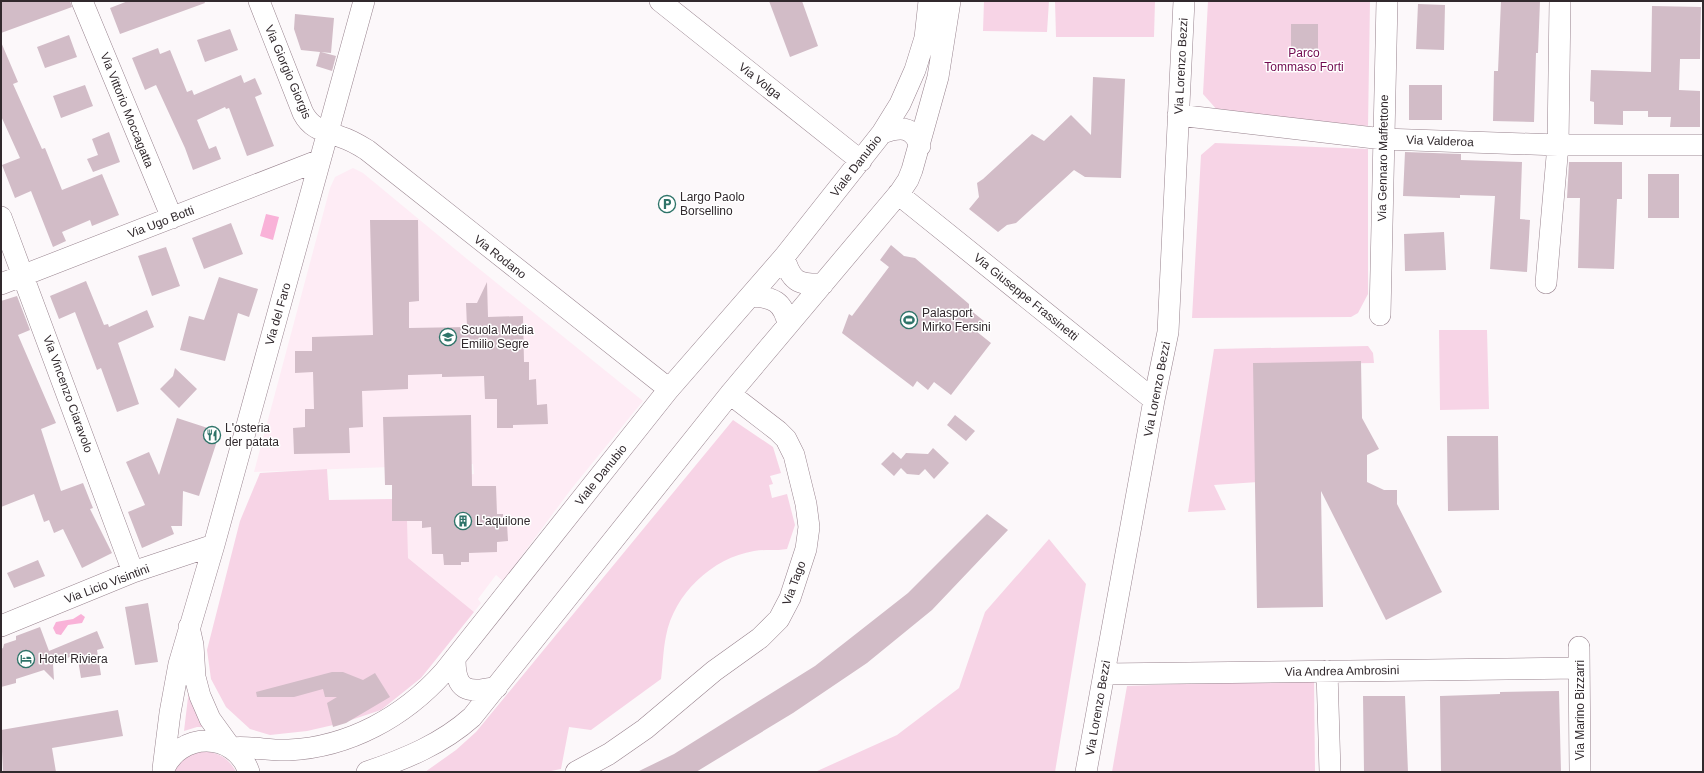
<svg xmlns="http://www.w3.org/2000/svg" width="1704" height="773" font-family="Arial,sans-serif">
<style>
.built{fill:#feecf5}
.green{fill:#f7d4e6}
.water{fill:#f9b2d8}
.building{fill:#d2bcc7}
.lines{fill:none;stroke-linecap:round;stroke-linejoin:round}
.minor-casing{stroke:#98838e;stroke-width:22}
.minor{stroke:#fff;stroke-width:21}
.labels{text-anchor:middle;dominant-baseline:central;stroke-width:3;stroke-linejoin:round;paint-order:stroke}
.park-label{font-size:12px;fill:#720b51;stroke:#fff}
.street-label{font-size:12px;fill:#31292d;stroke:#fff}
.poi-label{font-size:12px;fill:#31292d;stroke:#fff;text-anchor:start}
</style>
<rect width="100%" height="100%" fill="#fcf8fa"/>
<path class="built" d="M 353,168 L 363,173 L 467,259 L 643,401 L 572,488 L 503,581 L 496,575 L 478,599 L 481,603 L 474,612 L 408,558 L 369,500 L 400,499 L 455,476 L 474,474 L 473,464 L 254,472 L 330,188 L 335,177 Z"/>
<path class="green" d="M 984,1 L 1049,1 L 1047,32 L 983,31 Z
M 1055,1 L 1155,1 L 1154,37 L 1056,37 Z
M 1208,1 L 1370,1 L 1368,126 L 1218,111 L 1203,94 Z
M 1215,143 L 1368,149 L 1368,294 L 1358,313 L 1351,317 L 1192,318 L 1201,155 Z
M 1439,330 L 1487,330 L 1489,409 L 1440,410 Z
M 1368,346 L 1373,353 L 1374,363 L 1258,365 L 1258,482 L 1214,485 L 1226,510 L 1188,512 L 1214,349 Z
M 733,420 L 773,447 L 781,473 L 770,476 L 773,484 L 769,485 L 772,498 L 787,494 L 795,525 L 787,549 C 776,551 765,549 754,551 C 712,558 674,594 666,636 C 663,650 663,665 661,679 L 591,730 L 569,727 L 561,769 L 546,772 L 425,772 L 456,750 L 476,732 Z
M 327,469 L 329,500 L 392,499 L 392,521 L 407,521 L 408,558 L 474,612 L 421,678 L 381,710 L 342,723 L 307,731 L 270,735 L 250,729 L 226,707 L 211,679 L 207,650 L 240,521 L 260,473 Z
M 1049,539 L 1086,584 L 1055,772 L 815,772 L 897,735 L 959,688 L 985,612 Z
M 1314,679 L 1315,772 L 1112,772 L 1127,686 Z
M 189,689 L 210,727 L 197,727 L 184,731 Z
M 204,751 C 219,753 229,758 236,772 L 174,772 C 180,759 190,754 204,751 Z"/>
<path class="water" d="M 266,214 L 279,217 L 273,240 L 260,236 Z
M 81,614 L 85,617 L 82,623 L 68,625 L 61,635 L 56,634 L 53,628 L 56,622 L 73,619 Z"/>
<path class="building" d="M 1,1 L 70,1 L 72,7 L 1,33 Z
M 128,1 L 204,1 L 205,3 L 120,34 L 110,8 Z
M 769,1 L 802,1 L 818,46 L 790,57 Z
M 1501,1 L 1540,1 L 1538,53 L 1536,53 L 1534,122 L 1493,121 L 1494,71 L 1498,71 Z
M 1418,4 L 1445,5 L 1444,50 L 1416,49 Z
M 1652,6 L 1701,7 L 1700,59 L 1680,59 L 1679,90 L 1700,91 L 1700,127 L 1670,127 L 1671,117 L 1648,117 L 1648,111 L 1623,111 L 1623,125 L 1594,124 L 1594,102 L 1590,101 L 1591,70 L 1651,72 Z
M 295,14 L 334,18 L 331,53 L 321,52 L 336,56 L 332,71 L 316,66 L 320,52 L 301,50 L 294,29 Z
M 1291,24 L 1318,24 L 1318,52 L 1291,52 Z
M 230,29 L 238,50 L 205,62 L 197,40 Z
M 69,35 L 77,57 L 45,68 L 37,47 Z
M 1,42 L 18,82 L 13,84 L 42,149 L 45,148 L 62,190 L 102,174 L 119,215 L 92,226 L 90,220 L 62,232 L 66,241 L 53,247 L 31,191 L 15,198 L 2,165 L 20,158 L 1,116 Z
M 158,48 L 160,54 L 170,50 L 187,92 L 192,90 L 194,95 L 241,75 L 244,83 L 255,78 L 262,94 L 255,97 L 274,146 L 247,156 L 229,108 L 226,109 L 225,107 L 197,120 L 209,149 L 216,146 L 221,159 L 193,170 L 185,148 L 156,85 L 145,90 L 132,58 Z
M 1093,77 L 1125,79 L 1121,178 L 1085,177 L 1074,170 L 1016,223 L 1007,225 L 998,232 L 969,209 L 979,197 L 977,183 L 983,179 L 1032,134 L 1044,141 L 1071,115 L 1091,135 Z
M 85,85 L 93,106 L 61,118 L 53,96 Z
M 1409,85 L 1442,85 L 1442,120 L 1409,120 Z
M 109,132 L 120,162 L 93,172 L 87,159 L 98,155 L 92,139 Z
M 1405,152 L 1461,154 L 1461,160 L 1522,162 L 1520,219 L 1530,220 L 1527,272 L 1490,269 L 1495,196 L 1460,195 L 1460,198 L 1403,196 Z
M 1569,162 L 1622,162 L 1622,199 L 1617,199 L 1614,269 L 1578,268 L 1580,198 L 1567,198 Z
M 1648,174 L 1679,174 L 1679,218 L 1648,218 Z
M 370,220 L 418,220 L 419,301 L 409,302 L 409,328 L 467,327 L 466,303 L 477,303 L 487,282 L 488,317 L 523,316 L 524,362 L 529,362 L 529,380 L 536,379 L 537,405 L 547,404 L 548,424 L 513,425 L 513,428 L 497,428 L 497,399 L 485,399 L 484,376 L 442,377 L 442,374 L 408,375 L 408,389 L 362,391 L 363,427 L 349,428 L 350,453 L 294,454 L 293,428 L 305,427 L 305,409 L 314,409 L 313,372 L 295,373 L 295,351 L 312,351 L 312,337 L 373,335 Z
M 231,223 L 243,254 L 204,269 L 192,238 Z
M 1444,232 L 1446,270 L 1405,271 L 1404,234 Z
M 891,245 L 904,256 L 915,258 L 969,304 L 969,309 L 984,321 L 976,331 L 991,343 L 951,395 L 934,382 L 928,390 L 917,381 L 913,387 L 842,333 L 849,314 L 852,316 L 889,267 L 880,260 Z
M 166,247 L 180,286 L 152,296 L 138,256 Z
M 219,277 L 258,289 L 249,317 L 238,313 L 225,361 L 180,350 L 189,316 L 204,320 Z
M 86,281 L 104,325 L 108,324 L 109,327 L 147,310 L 154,327 L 118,343 L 139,404 L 117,412 L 101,368 L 97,370 L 75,312 L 59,319 L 50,296 Z
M 17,296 L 30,330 L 18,335 L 56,423 L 41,429 L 61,491 L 83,483 L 93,508 L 90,509 L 112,553 L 82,568 L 63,529 L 54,533 L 49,520 L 44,522 L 34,494 L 1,507 L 1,301 Z
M 1361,361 L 1362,418 L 1379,449 L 1367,455 L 1367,482 L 1384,490 L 1397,490 L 1397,504 L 1442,592 L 1386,620 L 1321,491 L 1323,607 L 1257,608 L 1253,363 Z
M 175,368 L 197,389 L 179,408 L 160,389 L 173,376 Z
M 471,415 L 472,486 L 496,486 L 497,514 L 503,514 L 503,524 L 507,524 L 508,541 L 497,542 L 497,552 L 469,553 L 469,562 L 461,562 L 461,565 L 444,565 L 443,554 L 432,554 L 431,527 L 422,528 L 422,521 L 392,521 L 392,485 L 385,485 L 383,417 Z
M 955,415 L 975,431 L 966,441 L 947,425 Z
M 177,418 L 220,432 L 199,496 L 183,491 L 182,526 L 171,526 L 174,534 L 142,548 L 128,512 L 145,505 L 126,462 L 149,452 L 159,475 Z
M 1447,436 L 1498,436 L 1499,510 L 1448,511 Z
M 933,448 L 949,463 L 934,479 L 925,469 L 919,475 L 907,474 L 901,468 L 894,476 L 881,464 L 893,452 L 901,459 L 906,453 L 928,454 Z
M 987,514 L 1008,530 L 932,610 L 867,663 L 793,713 L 696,772 L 637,772 L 674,754 L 815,666 L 908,593 Z
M 38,560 L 45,576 L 14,588 L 7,573 Z
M 148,603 L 158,662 L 135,665 L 125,607 Z
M 40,627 L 49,651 L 97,631 L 104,648 L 97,650 L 101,675 L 81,678 L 77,654 L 53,664 L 54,680 L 44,670 L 16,679 L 16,683 L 1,687 L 1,649 L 3,648 L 4,644 L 16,640 L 16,636 Z
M 332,672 L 343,672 L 363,680 L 375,673 L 390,697 L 346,723 L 333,727 L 327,703 L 337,697 L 325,697 L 323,689 L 294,697 L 257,697 L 256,692 Z
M 1559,691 L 1561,772 L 1441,772 L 1440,696 L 1500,694 L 1500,692 Z
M 1363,696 L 1405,696 L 1408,772 L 1364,772 Z
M 118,710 L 123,736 L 52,748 L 56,772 L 3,772 L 1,730 Z"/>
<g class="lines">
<g class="minor-casing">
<path id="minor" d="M 82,1 L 172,218
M 259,1 L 303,113 C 312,130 325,131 341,137 C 351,140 359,145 367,150 L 669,389
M 660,1 L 861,161
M 1178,115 L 1383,139 L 1558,145 L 1703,145
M 882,133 C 899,127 913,125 920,146
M 898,194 L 1154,400
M 1,217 L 133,572
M 784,257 C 791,281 797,285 823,284
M 1546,283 L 1558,145 L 1560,1
M 1,284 L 320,160
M 750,296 C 773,297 783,301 788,324
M 1380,315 L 1387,1
M 1,626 L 133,572 L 214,545
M 189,627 L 193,645 L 195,677 L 200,696 L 210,719 L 231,748 C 251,746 270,751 289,750 C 349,747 404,717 444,672 L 669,389 L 784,257 L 882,133 L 900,104 L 915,70 L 925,38 L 929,1
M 1579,647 L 1580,772
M 455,658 C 455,691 467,694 497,687
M 1327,671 L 1330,772
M 1104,674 L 1579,668
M 163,769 L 170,713 L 179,664 L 214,545 L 364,1
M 163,771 C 179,731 235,731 249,772
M 367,772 C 405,759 442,744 472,717 L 730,394 L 900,192 L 908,180 L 912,170 L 938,77 L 950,1
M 576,772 L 609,754 L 645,729 L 714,671 L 760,638 L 779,619 L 790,598 L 806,549 L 809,527 L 806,504 L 794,455 L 786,439 L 778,431 L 730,394
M 1086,772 L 1154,400 L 1168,332 L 1184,1"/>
</g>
<use href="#minor" class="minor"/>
</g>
<defs>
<g id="parking-ring" transform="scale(0.9)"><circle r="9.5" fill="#fff" stroke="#2e7469" stroke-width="1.5"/><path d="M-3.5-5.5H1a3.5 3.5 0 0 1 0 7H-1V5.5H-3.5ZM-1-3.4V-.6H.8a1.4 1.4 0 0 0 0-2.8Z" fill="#2e7469"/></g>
<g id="stadium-ring" transform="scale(0.9)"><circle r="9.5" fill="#fff" stroke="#2e7469" stroke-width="1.5"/><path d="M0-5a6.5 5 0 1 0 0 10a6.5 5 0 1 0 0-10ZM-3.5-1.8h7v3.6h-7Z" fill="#2e7469"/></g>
<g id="school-ring" transform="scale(0.9)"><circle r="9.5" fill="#fff" stroke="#2e7469" stroke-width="1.5"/><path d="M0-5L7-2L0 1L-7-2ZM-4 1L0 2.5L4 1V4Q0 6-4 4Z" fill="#2e7469"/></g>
<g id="restaurant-ring" transform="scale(0.9)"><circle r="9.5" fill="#fff" stroke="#2e7469" stroke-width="1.5"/><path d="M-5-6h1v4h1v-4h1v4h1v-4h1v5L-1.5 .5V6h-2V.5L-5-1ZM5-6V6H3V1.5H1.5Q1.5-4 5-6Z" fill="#2e7469"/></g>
<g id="building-ring" transform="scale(0.9)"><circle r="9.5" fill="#fff" stroke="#2e7469" stroke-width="1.5"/><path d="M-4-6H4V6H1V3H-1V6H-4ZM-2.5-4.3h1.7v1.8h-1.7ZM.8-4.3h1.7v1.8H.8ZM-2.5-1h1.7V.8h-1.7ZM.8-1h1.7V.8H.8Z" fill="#2e7469"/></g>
<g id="hotel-ring" transform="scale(0.9)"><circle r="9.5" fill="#fff" stroke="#2e7469" stroke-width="1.5"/><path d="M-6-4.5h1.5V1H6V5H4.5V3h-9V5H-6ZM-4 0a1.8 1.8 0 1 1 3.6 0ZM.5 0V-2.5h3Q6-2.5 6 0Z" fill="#2e7469"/></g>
</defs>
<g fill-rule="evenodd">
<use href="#parking-ring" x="667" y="204"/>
<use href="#stadium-ring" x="909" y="320"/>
<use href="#school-ring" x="448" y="337"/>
<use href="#restaurant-ring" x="212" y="435"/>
<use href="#building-ring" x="463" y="521"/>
<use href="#hotel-ring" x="26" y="659"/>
</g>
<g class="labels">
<g class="park-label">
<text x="1304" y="53">Parco<tspan x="1304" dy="14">Tommaso Forti</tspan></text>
</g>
<g class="street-label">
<text transform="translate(1181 66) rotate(-87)">Via Lorenzo Bezzi</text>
<text transform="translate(288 72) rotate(67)">Via Giorgio Giorgis</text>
<text transform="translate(760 81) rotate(38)">Via Volga</text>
<text transform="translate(127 110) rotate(68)">Via Vittorio Moccagatta</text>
<text transform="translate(1440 141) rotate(2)">Via Valderoa</text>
<text transform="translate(1383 158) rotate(-89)">Via Gennaro Maffettone</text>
<text transform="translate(856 166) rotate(-52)">Viale Danubio</text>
<text transform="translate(161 222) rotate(-21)">Via Ugo Botti</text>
<text transform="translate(500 257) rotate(38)">Via Rodano</text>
<text transform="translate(1026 297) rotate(39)">Via Giuseppe Frassinetti</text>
<text transform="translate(278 314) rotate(-74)">Via del Faro</text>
<text transform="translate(1157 389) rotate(-79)">Via Lorenzo Bezzi</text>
<text transform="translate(68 394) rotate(70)">Via Vincenzo Ciaravolo</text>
<text transform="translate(601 475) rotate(-51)">Viale Danubio</text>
<text transform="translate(794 583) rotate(-70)">Via Tago</text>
<text transform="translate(107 584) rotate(-21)">Via Licio Visintini</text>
<text transform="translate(1342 671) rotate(-1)">Via Andrea Ambrosini</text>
<text transform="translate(1098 708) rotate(-80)">Via Lorenzo Bezzi</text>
<text transform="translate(1580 710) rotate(-90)">Via Marino Bizzarri</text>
</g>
<g class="poi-label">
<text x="680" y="197">Largo Paolo<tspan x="680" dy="14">Borsellino</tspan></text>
<text x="922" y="313">Palasport<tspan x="922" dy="14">Mirko Fersini</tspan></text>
<text x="461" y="330">Scuola Media<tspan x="461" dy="14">Emilio Segre</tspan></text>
<text x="225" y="428">L'osteria<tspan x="225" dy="14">der patata</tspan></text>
<text x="476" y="521">L'aquilone</text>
<text x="39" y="659">Hotel Riviera</text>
</g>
</g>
<rect width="1704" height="773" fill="none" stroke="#31292d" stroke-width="4"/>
</svg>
